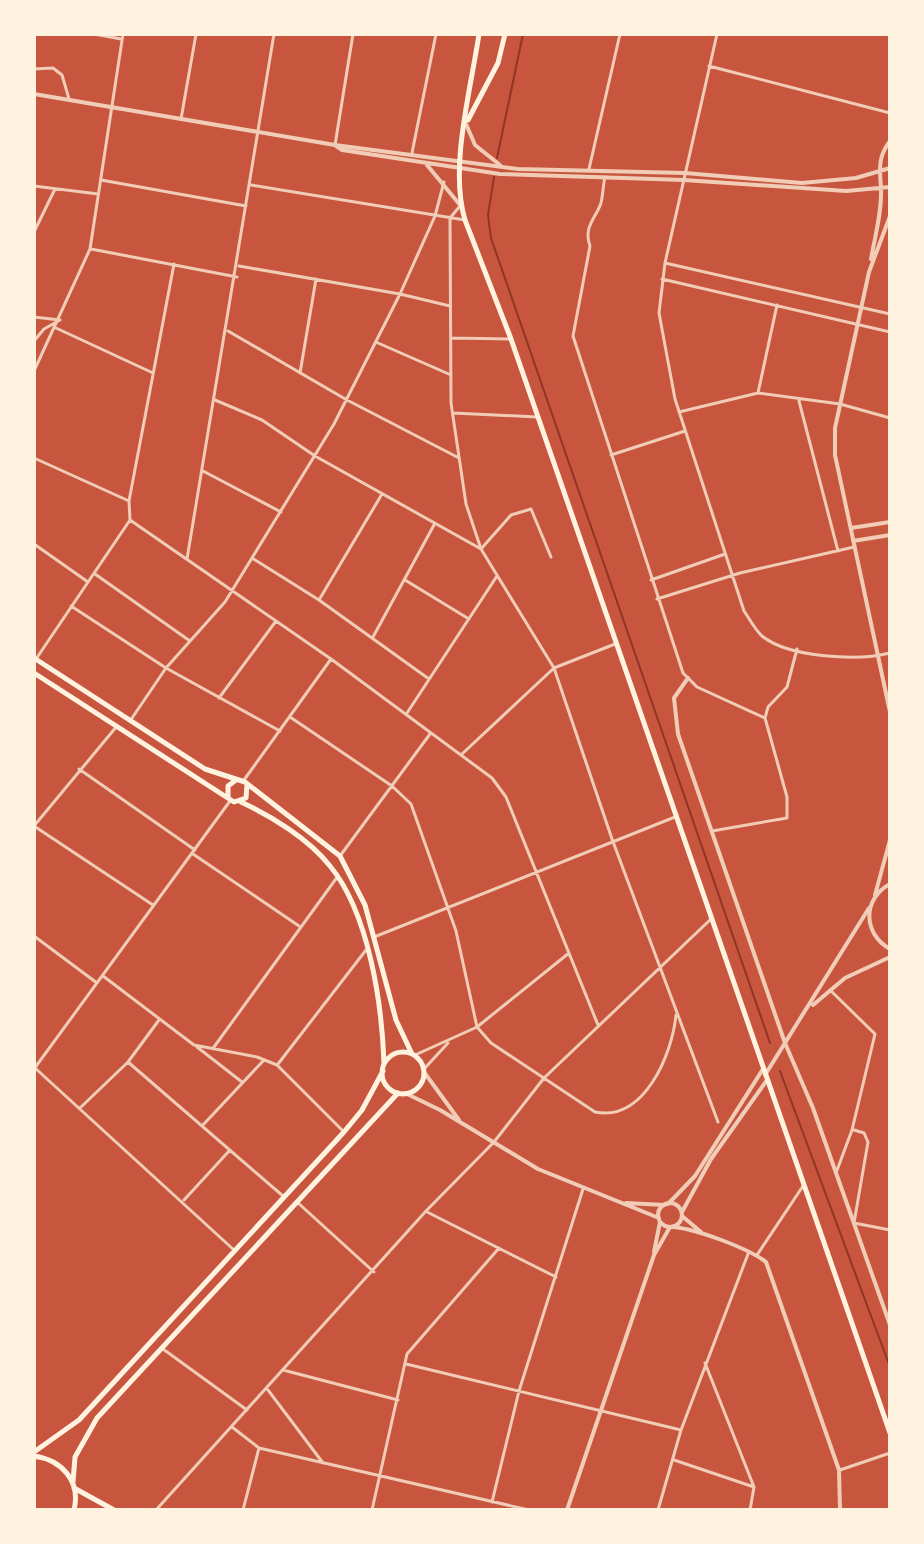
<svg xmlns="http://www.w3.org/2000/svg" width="924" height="1544" font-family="'DejaVu Sans',sans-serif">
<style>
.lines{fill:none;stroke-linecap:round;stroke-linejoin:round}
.stream{stroke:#8f3625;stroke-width:2}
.minor{stroke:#f1ccb7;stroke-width:3}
.tertiary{stroke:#f1ccb7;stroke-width:4}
.secondary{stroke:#fff3e0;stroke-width:5}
</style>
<rect width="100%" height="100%" fill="#c8553d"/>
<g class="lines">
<path class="stream" d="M 497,158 L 523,34
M 494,177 L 488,215 L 491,238 L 770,1043
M 780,1071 L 890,1367"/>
<path class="minor" d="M 94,34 L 121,39
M 717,34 L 665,263 L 659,313 L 675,399 L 744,611 C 749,618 755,630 762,636 C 789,658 859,661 890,653
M 709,66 L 890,113
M 34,69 L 53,68 L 62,75 L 69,99
M 181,119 L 196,34
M 335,145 L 353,34
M 412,153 L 436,34
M 589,169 L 620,34
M 605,177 C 603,185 603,195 601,203 C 596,218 583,227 590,246 L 573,336 L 683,673 L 697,687 L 765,718
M 101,180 L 246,206
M 251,185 L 465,220
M 34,186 L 98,194
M 460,206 L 450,218 L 451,403 L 466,504 L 481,549 L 554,668 L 612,839 L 718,1122
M 34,232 L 55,189
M 91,249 L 237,277
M 665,263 L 890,314
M 239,266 L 400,294 L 450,306
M 662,279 L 890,332
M 34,317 L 60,320 L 44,329 L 34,341
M 56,328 L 153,373
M 228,331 L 347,400 L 459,458
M 451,338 L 511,339
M 378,343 L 451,375
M 34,371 L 90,249 L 123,34
M 300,373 L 316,279
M 758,393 L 840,404 L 890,418
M 215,400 L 262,420 L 315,456 L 481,549 L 511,515 L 531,509 L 551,557
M 799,401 L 838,551
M 679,412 L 758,393 L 777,305
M 453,413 L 537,417
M 611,455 L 685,431
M 34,458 L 129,501
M 203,471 L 281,512
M 130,520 L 129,501 L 174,264
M 34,544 L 88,582
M 252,558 L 319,600 L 429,679
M 187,559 L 274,34
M 95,574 L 190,641
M 405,580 L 469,619
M 651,580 L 725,554
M 657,599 L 740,573 L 854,547
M 319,600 L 382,494
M 71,606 L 166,668 L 280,731
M 373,637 L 434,525
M 36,659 L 130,520 L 331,659 L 492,778 L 506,797 L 598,1025
M 219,698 L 276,621
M 407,713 L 497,576
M 290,717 L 392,786 L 411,804 L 456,931 L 477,1027 L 491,1043 L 595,1112 C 644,1122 672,1055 676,1015
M 130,721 L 166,668 L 225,602 L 334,424 L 400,294 L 435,216 L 444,182
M 117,726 L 34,826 L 153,905
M 462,754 L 554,668 L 615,644
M 79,769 L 195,850
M 244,780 L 331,659
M 712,831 L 787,818 L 787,797 L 765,718 L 768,707 L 787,687 L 797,649
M 193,854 L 299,926
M 340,856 L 430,734
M 34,936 L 97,983
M 374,937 L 675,817
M 103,976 L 194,1045 L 257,1057 L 277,1065 L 344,1132
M 830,990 L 875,1034 L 852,1130 L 836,1173
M 197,1047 L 242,1082
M 214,1047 L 338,876
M 415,1055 L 477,1027 L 569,953
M 128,1062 L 283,1196
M 278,1064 L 366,950
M 35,1068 L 234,1250
M 34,1069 L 230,801
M 424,1069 L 448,1043
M 80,1108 L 128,1062 L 159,1020
M 202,1126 L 264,1060
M 854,1130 L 864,1133 L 868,1142 L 854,1223 L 890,1230
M 184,1200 L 230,1150
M 297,1202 L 374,1272
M 427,1212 L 556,1277
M 757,1255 L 803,1186
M 163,1349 L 247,1410
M 705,1363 L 754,1487 L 750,1510
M 406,1364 L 681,1430
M 283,1370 L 398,1400
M 268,1390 L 323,1463
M 232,1427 L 259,1448 L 529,1510
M 674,1460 L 754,1487
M 840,1470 L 890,1453
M 492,1502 L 519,1391 L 583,1189
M 156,1510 L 426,1211 L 494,1142 L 544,1078 L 711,919
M 243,1510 L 259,1448
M 372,1510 L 407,1354 L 499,1248
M 658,1510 L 681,1430 L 748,1254"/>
<path class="tertiary" d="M 34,94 L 335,145 L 518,169 L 685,173 L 802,183 L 856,178 L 890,168
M 466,124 L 475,145 L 500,165
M 335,145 L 342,150 L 500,174 L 684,180 L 846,191 L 890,187
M 427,165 L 460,205
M 890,216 L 869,272 L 835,428 L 835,455 L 890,712
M 871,259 C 875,236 882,212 881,189 C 880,170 877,158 890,141
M 851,528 L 890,522
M 853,541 L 890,535
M 688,678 L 674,698 L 678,734 L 785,1043 L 813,1108 L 890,1325
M 890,884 C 862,899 863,934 890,949
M 875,895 L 890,840
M 813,1005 L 845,978 L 890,957
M 424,1072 L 459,1120
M 765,1075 L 869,908
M 405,1093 L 440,1110 L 538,1169 L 659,1218
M 626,1203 L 665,1205
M658 1215a12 12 0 1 1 24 0a12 12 0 1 1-24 0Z
M 668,1204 L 695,1176 L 763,1069
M 682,1212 L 711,1159 L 767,1080
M 682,1216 L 701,1232
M 673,1227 C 696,1229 748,1248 766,1262 L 839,1470 L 840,1510
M 654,1252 L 660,1222
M 567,1510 L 654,1255 L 670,1227"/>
<path class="secondary" d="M 479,34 C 471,89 449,167 465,220 L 511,339 L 890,1433
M 468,120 L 498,63 L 505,34
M 34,658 L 205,769 L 245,782 L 340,856 L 365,905 L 396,1020 L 412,1054
M 34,673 L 234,802 L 246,798 L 247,785
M 228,797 L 228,786 L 236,780
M 241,802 C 271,816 309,839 330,866 C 369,913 382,1004 384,1064
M382 1073a21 21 0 1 1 42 0a21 21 0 1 1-42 0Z
M 34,1452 L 79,1420 L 344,1132 L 362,1110 L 383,1071
M 34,1456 C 62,1460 81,1481 74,1510
M 73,1482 L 75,1457 L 97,1418 L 398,1093
M 74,1488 L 114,1510"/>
</g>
<rect width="924" height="1544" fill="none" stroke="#fff3e0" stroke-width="72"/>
</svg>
